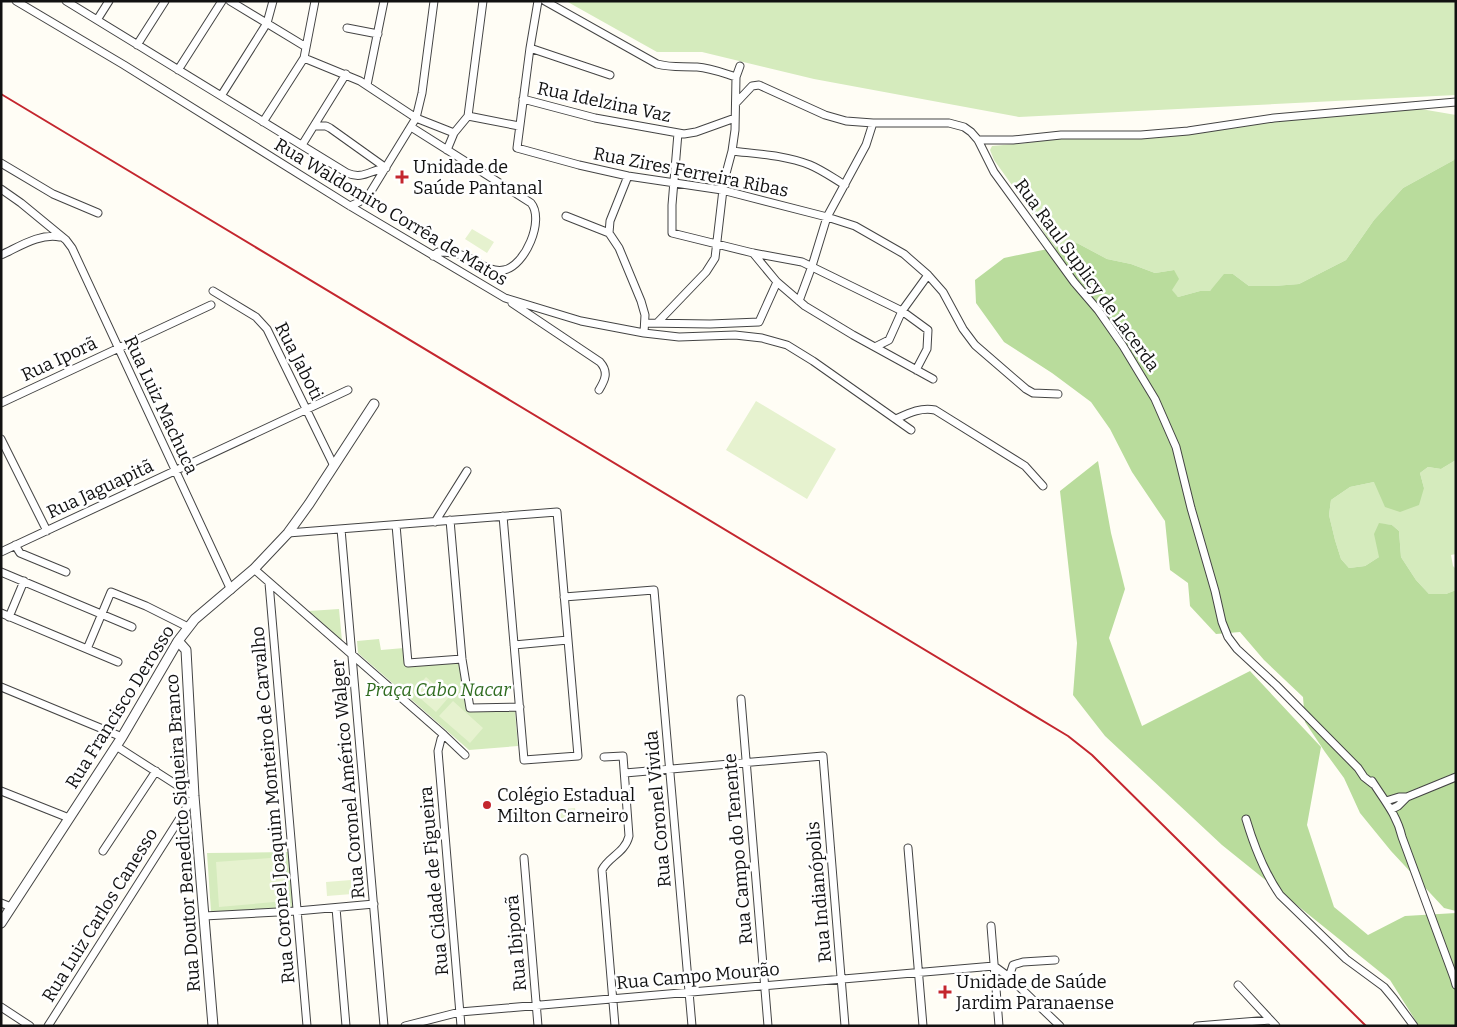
<svg xmlns="http://www.w3.org/2000/svg" width="1457" height="1027" font-family="Bitter,serif">
<style>
.green{fill:#d5ebbd}
.forest{fill:#b9dc9c}
.pitch{fill:#e6f2cf}
.lines{fill:none;stroke-linecap:round;stroke-linejoin:round}
.minor-casing{stroke:#444;stroke-width:9}
.tertiary-casing{stroke:#444;stroke-width:11}
.minor{stroke:#fff;stroke-width:7}
.tertiary{stroke:#fff;stroke-width:9}
.rail{stroke:#c4262e;stroke-width:2}
.poi-dot{fill:#c4262e;stroke:#fff;stroke-width:2}
.labels{text-anchor:middle;dominant-baseline:central;stroke-width:5;stroke-linejoin:round;paint-order:stroke}
.street-label{font-size:18px;fill:#111;stroke:#fff}
.poi-label{font-size:18px;fill:#111;stroke:#fff;text-anchor:start}
.park-label{font-size:18px;font-style:italic;fill:#2f6b1f;stroke:#fff}
</style>
<rect width="100%" height="100%" fill="#fffdf5"/>
<path class="green" d="M 566,1 L 1456,1 L 1456,95 L 1019,117 L 814,79 L 702,52 L 657,52 Z
M 1415,108 L 1456,115 L 1456,156 L 1454,160 L 1403,188 L 1374,220 L 1346,260 L 1299,284 L 1274,286 L 1249,286 L 1233,274 L 1210,291 L 1200,291 L 1178,297 L 1171,290 L 1174,270 L 1155,273 L 1131,264 L 1107,259 L 1077,243 L 1052,248 L 1039,223 L 994,160 L 990,150 L 992,146 L 1027,143 L 1050,139 L 1122,139 L 1183,134 L 1267,121 Z
M 1456,460 L 1456,554 L 1451,555 L 1453,566 L 1456,569 L 1456,590 L 1446,594 L 1429,594 L 1416,580 L 1401,557 L 1399,531 L 1392,525 L 1380,524 L 1379,557 L 1365,566 L 1349,568 L 1341,559 L 1335,540 L 1329,515 L 1331,500 L 1350,487 L 1374,482 L 1424,488 L 1420,473 L 1428,467 L 1441,469 Z
M 339,609 L 342,641 L 309,611 Z
M 379,639 L 381,650 L 404,648 L 406,667 L 459,663 L 467,711 L 515,711 L 518,746 L 469,750 L 358,653 L 357,641 Z
M 289,852 L 294,907 L 211,912 L 207,853 Z"/>
<path class="forest" d="M 1456,156 L 1456,460 L 1441,469 L 1428,467 L 1420,473 L 1424,488 L 1419,505 L 1400,512 L 1385,507 L 1374,482 L 1350,487 L 1331,500 L 1329,515 L 1335,540 L 1341,559 L 1349,568 L 1365,566 L 1379,557 L 1374,534 L 1379,523 L 1392,525 L 1399,531 L 1401,557 L 1416,580 L 1429,594 L 1446,594 L 1456,590 L 1456,911 L 1444,908 L 1391,851 L 1360,813 L 1344,778 L 1325,752 L 1305,722 L 1303,697 L 1264,660 L 1240,632 L 1216,634 L 1190,606 L 1188,583 L 1170,570 L 1165,521 L 1132,472 L 1110,429 L 1091,402 L 1052,373 L 1004,342 L 976,303 L 975,280 L 1004,258 L 1077,243 L 1107,259 L 1131,264 L 1155,273 L 1174,270 L 1179,279 L 1172,290 L 1178,297 L 1200,291 L 1210,291 L 1224,274 L 1233,274 L 1249,286 L 1274,286 L 1299,284 L 1346,260 L 1374,220 L 1403,188 L 1454,160 Z
M 1098,461 L 1111,533 L 1125,589 L 1109,638 L 1142,726 L 1250,671 L 1321,747 L 1307,825 L 1334,907 L 1368,935 L 1405,916 L 1456,913 L 1456,1026 L 1419,1026 L 1390,980 L 1222,845 L 1105,736 L 1073,695 L 1077,643 L 1060,491 Z"/>
<path class="pitch" d="M 472,229 L 494,242 L 487,253 L 465,239 Z
M 756,401 L 836,449 L 807,499 L 726,450 Z
M 426,677 L 449,697 L 436,712 L 413,692 Z
M 453,701 L 483,728 L 470,743 L 439,716 Z
M 620,793 L 621,800 L 606,801 L 605,794 Z
M 575,808 L 576,818 L 556,820 L 555,810 Z
M 283,857 L 286,901 L 219,907 L 216,862 Z
M 351,880 L 352,894 L 327,896 L 326,882 Z"/>
<g class="lines">
<g class="minor-casing">
<path id="minor" d="M 16,1 L 124,65 L 350,206 L 505,298 L 581,321 L 644,333 L 679,337 L 735,335 L 762,338 L 787,345 L 813,361 L 911,430
M 66,1 L 347,173 C 363,180 370,170 386,168
M 230,1 L 306,47
M 538,1 L 530,48 L 517,148 L 579,165 L 628,176 L 722,190 L 827,217 L 855,226 L 904,254 L 928,275 L 943,292 L 963,329 L 975,345 L 1026,389 L 1033,393 L 1058,394
M 545,1 L 657,64 C 672,68 682,66 697,67 C 711,68 723,73 736,77
M 97,20 L 109,1
M 347,28 L 378,34
M 137,45 L 165,1
M 530,48 L 610,75
M 304,58 L 360,81 L 416,118 L 454,133
M 178,70 L 222,1
M 367,85 L 384,1
M 221,96 L 267,23 L 273,1
M 523,99 L 595,118 L 684,134 L 696,132 L 735,118
M 736,103 L 752,86 L 759,85 L 825,115 L 846,121 L 873,123 L 949,123 L 964,127 L 971,132 L 978,140 L 994,172 L 1074,282 L 1098,310 L 1123,346 L 1155,399 L 1176,447 L 1191,508 L 1215,591 L 1222,622 L 1228,637 L 1237,649 L 1276,685 L 1358,768 L 1364,777 L 1373,784
M 468,116 L 519,126
M 263,122 L 304,58 L 315,1
M 314,126 L 326,126 L 330,128 L 386,168
M 411,127 L 531,203 C 545,220 525,266 504,270 C 490,273 477,261 465,256 C 456,253 447,252 438,252 L 433,256
M 678,133 L 672,205 L 672,233 L 753,253 L 802,262 L 902,311 L 928,330 L 927,349 L 916,370
M 978,140 L 1013,140 L 1061,135 L 1141,135 L 1188,131 L 1274,118 L 1456,102
M 302,145 L 346,74
M 447,150 L 454,133 L 468,116 L 483,1
M 732,151 C 757,154 785,155 810,165 C 822,170 833,178 845,185
M 1,163 L 53,194 L 98,213
M 628,176 L 610,221 L 609,233 L 619,248 L 641,301 L 645,315 L 644,333
M 1,189 L 21,203 L 66,240 L 72,248 L 231,590
M 350,206 L 359,202 L 370,193 L 416,118 L 422,93 L 434,1
M 566,216 L 609,233
M 753,253 L 777,282 L 805,306 L 853,335 L 933,379
M 1,255 C 19,247 39,233 60,237
M 213,291 L 256,317 L 267,329 L 334,466
M 799,301 L 812,266 L 827,217 L 866,145 L 873,123
M 512,303 L 600,362 C 609,372 605,380 599,390
M 645,323 L 710,324 L 759,322 L 777,282
M 657,323 L 706,272 L 715,258 L 724,181 L 732,151 L 735,130 L 736,77 L 740,66
M 875,347 L 889,340 L 902,311 L 928,275
M 1,403 L 211,305
M 896,419 C 909,413 921,407 935,410 L 1025,466 L 1043,486
M 1,439 L 47,531
M 450,520 L 462,659 L 470,708 L 520,707
M 435,522 L 467,471
M 396,525 L 408,663 L 462,659
M 341,529 L 384,1026
M 288,533 C 378,526 467,519 557,512 L 578,756 L 524,760 L 503,516
M 15,545 L 20,553 L 66,572
M 1,552 L 348,390
M 254,569 L 444,735 L 465,755
M 1,572 L 132,627
M 269,583 L 307,1026
M 564,597 L 654,590 L 692,1026
M 1,613 L 118,662
M 9,617 L 24,581
M 514,645 L 568,640
M 87,649 L 111,592 L 146,606 L 188,627
M 1,687 L 122,737
M 741,699 L 768,1026
M 444,735 L 441,739 L 438,751 L 461,1026
M 604,757 L 623,756 L 629,836 C 625,853 608,857 602,870 L 615,1026
M 625,773 L 823,756 L 845,1026
M 1372,781 C 1384,800 1397,815 1402,837 L 1454,978 L 1456,985
M 1,791 L 69,818
M 1386,801 L 1399,797 L 1407,797 L 1456,777
M 1392,809 L 1398,806 L 1407,797
M 1246,819 C 1254,846 1264,872 1280,895 L 1346,959 L 1384,987 L 1394,999 L 1414,1026
M 908,848 L 923,1026
M 103,851 L 156,771
M 524,858 L 538,1026
M 1,903 L 11,907
M 336,908 L 346,1026
M 204,916 L 297,911 L 374,904
M 991,926 L 999,1026
M 994,966 L 1009,977 L 1060,1026
M 1238,985 L 1276,1026
M 996,988 L 1000,983 L 1009,977 L 1013,965 L 1023,962 L 1055,960
M 1,1007 L 30,1026
M 48,1026 L 194,796 L 116,746
M 405,1026 L 460,1012 L 994,966
M 1197,1026 L 1270,1020"/>
</g>
<g class="tertiary-casing">
<path id="tertiary" d="M 178,641 L 186,650 L 194,796 L 213,1026
M 1,923 L 122,737 L 178,641 L 195,619 L 254,569 L 288,533 L 309,504 L 374,404"/>
</g>
<use href="#minor" class="minor"/>
<use href="#tertiary" class="tertiary"/>
<path class="rail" d="M 1,94 L 1068,736 L 1092,755 L 1366,1026"/>
</g>
<g class="poi-dot">
<path d="M399.5 169.5h5v5h5v5h-5v5h-5v-5h-5v-5h5z"/>
<circle cx="487" cy="805" r="5"/>
<path d="M942.5 984.5h5v5h5v5h-5v5h-5v-5h-5v-5h5z"/>
</g>
<g class="labels">
<g class="street-label">
<text transform="translate(604 102) rotate(12)">Rua Idelzina Vaz</text>
<text transform="translate(691 172) rotate(11)">Rua Zires Ferreira Ribas</text>
<text transform="translate(391 212) rotate(31)">Rua Waldomiro Corrêa de Matos</text>
<text transform="translate(1087 275) rotate(54)">Rua Raul Suplicy de Lacerda</text>
<text transform="translate(59 359) rotate(-25)">Rua Iporã</text>
<text transform="translate(299 361) rotate(63)">Rua Jaboti</text>
<text transform="translate(161 405) rotate(65)">Rua Luiz Machuca</text>
<text transform="translate(100 489) rotate(-25)">Rua Jaguapitã</text>
<text transform="translate(120 707) rotate(-58)">Rua Francisco Derosso</text>
<text transform="translate(348 779) rotate(-95)">Rua Coronel Américo Walger</text>
<text transform="translate(273 805) rotate(-95)">Rua Coronel Joaquim Monteiro de Carvalho</text>
<text transform="translate(658 809) rotate(-95)">Rua Coronel Vivida</text>
<text transform="translate(183 833) rotate(-94)">Rua Doutor Benedicto Siqueira Branco</text>
<text transform="translate(738 849) rotate(-95)">Rua Campo do Tenente</text>
<text transform="translate(434 881) rotate(-95)">Rua Cidade de Figueira</text>
<text transform="translate(819 892) rotate(-95)">Rua Indianópolis</text>
<text transform="translate(100 915) rotate(-58)">Rua Luiz Carlos Canesso</text>
<text transform="translate(516 943) rotate(-95)">Rua Ibiporã</text>
<text transform="translate(698 976) rotate(-5)">Rua Campo Mourão</text>
</g>
<g class="poi-label">
<text x="413" y="167">Unidade de<tspan x="413" dy="21">Saúde Pantanal</tspan></text>
<text x="497" y="795">Colégio Estadual<tspan x="497" dy="21">Milton Carneiro</tspan></text>
<text x="956" y="982">Unidade de Saúde<tspan x="956" dy="21">Jardim Paranaense</tspan></text>
</g>
<g class="park-label">
<text x="438" y="690">Praça Cabo Nacar</text>
</g>
</g>
<rect width="1457" height="1027" fill="none" stroke="#111111" stroke-width="5"/>
</svg>
